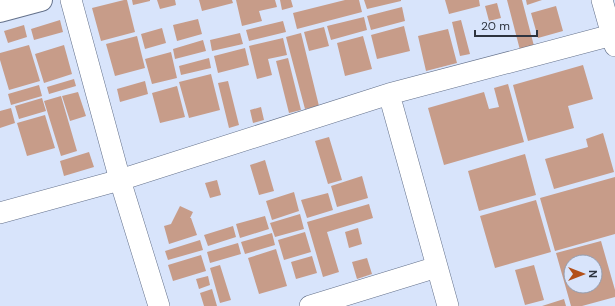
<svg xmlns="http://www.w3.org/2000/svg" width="615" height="306" font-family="'DM Sans',sans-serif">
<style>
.building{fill:#c79c89;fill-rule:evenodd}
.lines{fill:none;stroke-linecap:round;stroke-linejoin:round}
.minor-casing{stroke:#64718b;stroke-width:22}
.major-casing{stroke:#64718b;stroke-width:24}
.minor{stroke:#fff;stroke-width:21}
.major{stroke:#fff;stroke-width:22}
</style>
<rect width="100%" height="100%" fill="#d8e4fb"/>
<path class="building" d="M 124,0 L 127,0 L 135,32 L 101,41 L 92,8 Z
M 132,0 L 150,0 L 150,1 L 133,5 Z
M 157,0 L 175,0 L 176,5 L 160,9 Z
M 199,0 L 232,0 L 233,3 L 202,11 Z
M 236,0 L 275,0 L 277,7 L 259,11 L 262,21 L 242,26 Z
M 280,0 L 291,0 L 293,7 L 282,10 Z
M 345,0 L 359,0 L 362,12 L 297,29 L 293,13 Z
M 364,0 L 401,0 L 401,1 L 367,9 Z
M 445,0 L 479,0 L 480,6 L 449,14 Z
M 507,0 L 522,0 L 534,46 L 520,50 Z
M 526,0 L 542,0 L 527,5 Z
M 497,3 L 501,18 L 489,21 L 485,6 Z
M 556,6 L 563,31 L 538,38 L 531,13 Z
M 402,7 L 405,21 L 371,30 L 367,16 Z
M 364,17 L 367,30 L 331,40 L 327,26 Z
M 198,19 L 202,34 L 177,41 L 173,25 Z
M 60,20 L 63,32 L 34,40 L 31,29 Z
M 461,20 L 470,54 L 460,56 L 452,22 Z
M 283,21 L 286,32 L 249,41 L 246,30 Z
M 24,25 L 27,37 L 8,43 L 4,31 Z
M 404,26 L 410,51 L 377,59 L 371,35 Z
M 324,27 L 329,46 L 309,51 L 304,32 Z
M 162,28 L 166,43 L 145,49 L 141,34 Z
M 448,29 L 457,63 L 426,71 L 418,36 Z
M 240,33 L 243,44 L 212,51 L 210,40 Z
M 301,33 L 319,106 L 305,109 L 286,37 Z
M 137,36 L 145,68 L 115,76 L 106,44 Z
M 363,36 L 372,69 L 345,76 L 337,43 Z
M 283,38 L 287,55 L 268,59 L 272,75 L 257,79 L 249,46 Z
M 203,40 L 206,51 L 175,59 L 173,49 Z
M 29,45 L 40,81 L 9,90 L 0,60 L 0,53 Z
M 64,45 L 72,74 L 44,83 L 35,54 Z
M 245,48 L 249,65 L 218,73 L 214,56 Z
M 171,52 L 177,78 L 152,84 L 145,59 Z
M 209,58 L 211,68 L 181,75 L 179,66 Z
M 288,58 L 301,110 L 289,113 L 276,61 Z
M 583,65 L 593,99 L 568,106 L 574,128 L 528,141 L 513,85 Z
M 211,74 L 220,110 L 189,118 L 179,82 Z
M 74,79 L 76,86 L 49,94 L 47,87 Z
M 145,81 L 148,94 L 120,102 L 117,89 Z
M 228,81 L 239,125 L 229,128 L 218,83 Z
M 508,84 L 524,142 L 444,165 L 428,108 L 484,92 L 489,109 L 499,107 L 494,88 Z
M 39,85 L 42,96 L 11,105 L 8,94 Z
M 177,86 L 185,117 L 160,123 L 152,93 Z
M 78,92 L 86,116 L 70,121 L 62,96 Z
M 61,96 L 77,151 L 61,156 L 44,101 Z
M 42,98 L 46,111 L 19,119 L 15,106 Z
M 261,107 L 264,120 L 253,123 L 250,110 Z
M 11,108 L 15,123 L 0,128 L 0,111 Z
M 45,115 L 55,148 L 27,156 L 17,123 Z
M 603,133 L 614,172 L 554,189 L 545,159 L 588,147 L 586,139 Z
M 329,137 L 342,180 L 328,184 L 315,141 Z
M 89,152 L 94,167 L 64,176 L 60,161 Z
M 525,154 L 536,195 L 479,211 L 468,171 Z
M 265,160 L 274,191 L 259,195 L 250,165 Z
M 362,176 L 368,198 L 337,207 L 331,186 Z
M 615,177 L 615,234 L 555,251 L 540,198 Z
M 217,180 L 221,195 L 210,198 L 205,183 Z
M 294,192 L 299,211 L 272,220 L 266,201 Z
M 328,193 L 333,210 L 307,218 L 301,200 Z
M 536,200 L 551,252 L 495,268 L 480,216 Z
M 369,204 L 373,218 L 327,232 L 339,272 L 323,277 L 307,222 Z
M 180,206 L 193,212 L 190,218 L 191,218 L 197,235 L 169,244 L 164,226 L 171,224 Z
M 300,214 L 304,229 L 275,237 L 270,223 Z
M 265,216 L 269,229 L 240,238 L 236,224 Z
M 233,226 L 236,237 L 208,246 L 204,235 Z
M 358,228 L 362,244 L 349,248 L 345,232 Z
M 305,232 L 311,252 L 284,260 L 278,240 Z
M 272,233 L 275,245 L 245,254 L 241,242 Z
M 200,240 L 203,250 L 168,260 L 165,251 Z
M 601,241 L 615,290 L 615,297 L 582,306 L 571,306 L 556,253 ZM 571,262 L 595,262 L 595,286 L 571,286 Z
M 238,243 L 241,254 L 210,263 L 207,252 Z
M 276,249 L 287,286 L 259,294 L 248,258 Z
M 201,255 L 206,271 L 173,281 L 168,265 Z
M 312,256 L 317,273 L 296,279 L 291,262 Z
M 367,258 L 372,274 L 357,279 L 352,262 Z
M 220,265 L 231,300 L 220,303 L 210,268 Z
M 534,265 L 544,300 L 525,305 L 515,270 Z
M 208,276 L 210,285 L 199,289 L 196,279 Z
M 212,289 L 217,306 L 204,306 L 200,293 Z
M 564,299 L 566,306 L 542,306 Z"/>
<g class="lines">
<g class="minor-casing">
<path id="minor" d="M 71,0 L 120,180 L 159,306
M 602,0 L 615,46
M 389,94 L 448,306
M 0,213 L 120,180 L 389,94 L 612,35
M 310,306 L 437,267"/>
</g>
<g class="major-casing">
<path id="major" d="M 0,11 L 41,0"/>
</g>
<use href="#minor" class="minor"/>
<use href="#major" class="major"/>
</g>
<g transform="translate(583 274) rotate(90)"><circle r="19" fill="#d8e4fb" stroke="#949eb0"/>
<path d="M0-3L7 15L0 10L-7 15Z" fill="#b35019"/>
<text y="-6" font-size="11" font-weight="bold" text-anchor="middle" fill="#2e343f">N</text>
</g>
<path d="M475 30v6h62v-6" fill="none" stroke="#2e343f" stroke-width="2"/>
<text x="481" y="30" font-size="12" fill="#2e343f" stroke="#d8e4fb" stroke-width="3" paint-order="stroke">20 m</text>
</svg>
